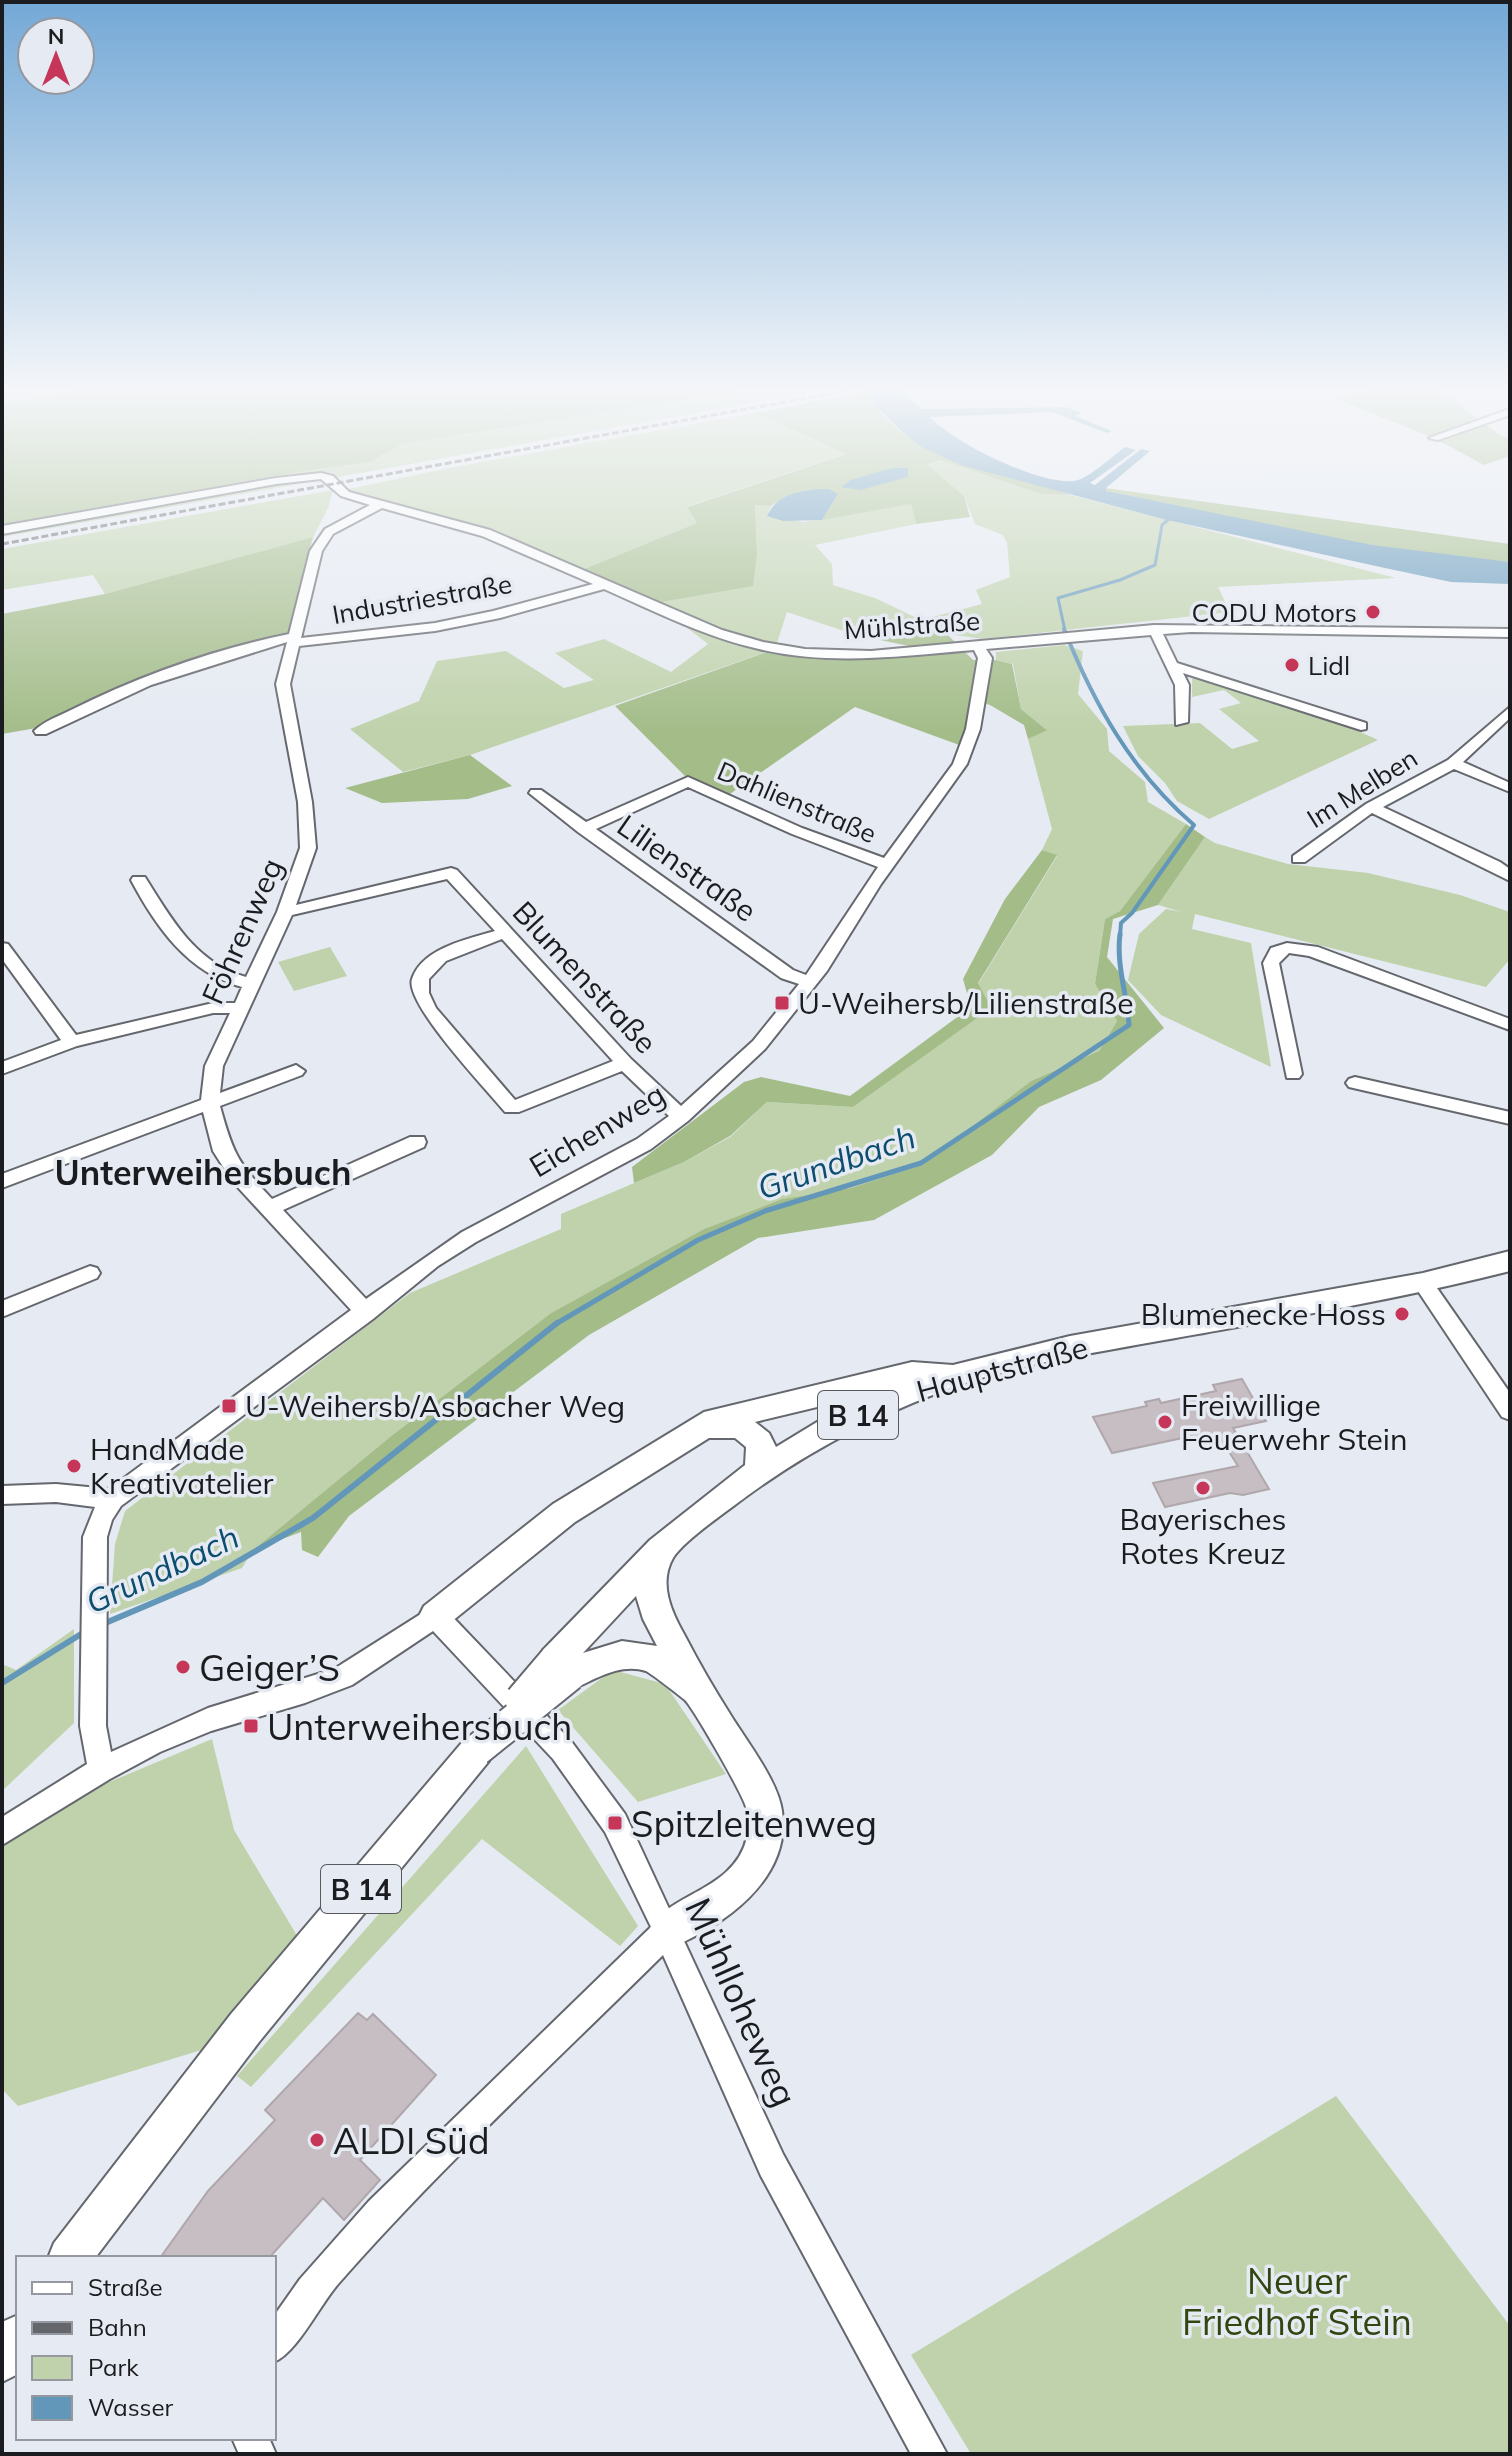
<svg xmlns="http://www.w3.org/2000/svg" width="1512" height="2456" font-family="Mulish,sans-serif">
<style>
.green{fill:#bfd2ab}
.forest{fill:#a3bc88}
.water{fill:#6397ba}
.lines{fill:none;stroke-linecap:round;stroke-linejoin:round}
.stream-far3{stroke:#6397ba;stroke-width:3}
.stream-far2{stroke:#6397ba;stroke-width:4}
.stream-far1{stroke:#6397ba;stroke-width:5}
.stream{stroke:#6397ba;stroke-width:6}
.building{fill:#c6bec2;stroke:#afa7ab;stroke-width:2}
.minor-casing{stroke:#64676d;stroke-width:4}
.major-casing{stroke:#64676d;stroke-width:4}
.minor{fill:#fff;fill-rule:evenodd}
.major{fill:#fff;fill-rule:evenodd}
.rail{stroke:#64666b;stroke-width:3;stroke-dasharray:7 3;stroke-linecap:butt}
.major-bridge-casing{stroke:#64676d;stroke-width:35;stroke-linecap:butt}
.major-bridge{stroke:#fff;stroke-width:31}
.poi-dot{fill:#c53658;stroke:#e6eaf2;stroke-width:3}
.labels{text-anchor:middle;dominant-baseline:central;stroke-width:7;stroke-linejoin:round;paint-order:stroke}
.far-street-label{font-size:26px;fill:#1b1c1f;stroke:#e6eaf2}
.far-poi-label{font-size:26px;fill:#1b1c1f;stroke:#e6eaf2;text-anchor:end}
.shield{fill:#e6eaf2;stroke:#585a5e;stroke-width:2}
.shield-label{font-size:28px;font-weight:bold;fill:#1b1c1f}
.street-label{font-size:30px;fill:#1b1c1f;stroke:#e6eaf2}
.poi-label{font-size:30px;fill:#1b1c1f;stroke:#e6eaf2;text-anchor:start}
.water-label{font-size:32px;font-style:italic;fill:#0c4d70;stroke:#e6eaf2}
.quarter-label{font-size:34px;font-weight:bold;fill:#1b1c1f;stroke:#e6eaf2}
.near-poi-label{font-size:36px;fill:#1b1c1f;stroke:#e6eaf2;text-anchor:start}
.near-street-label{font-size:36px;fill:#1b1c1f;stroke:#e6eaf2}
.near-park-label{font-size:36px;fill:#31470f;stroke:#e6eaf2}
</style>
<rect width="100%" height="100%" fill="#e6eaf2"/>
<path class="green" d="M 2,391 L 684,391 L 365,446 L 374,460 L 402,444 L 738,391 L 819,391 L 2,537 Z
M 755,413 L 849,453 L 688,506 L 697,523 L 584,569 L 468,523 L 344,490 L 449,468 Z
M 940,460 L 1041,494 L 1070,495 L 1396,578 L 1218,587 L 1230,612 L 983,639 L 947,634 L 856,635 L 787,612 L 775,649 L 470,755 L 403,772 L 350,729 L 419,701 L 437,661 L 506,651 L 564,688 L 594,680 L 555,653 L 604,639 L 671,672 L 708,644 L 655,603 L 757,552 L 755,505 L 771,506 L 767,516 L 804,522 L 911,504 L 916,524 L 815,545 L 832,564 L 833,585 L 875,598 L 921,620 L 982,604 L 976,590 L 1010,577 L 1007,543 L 1003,535 L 975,524 L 964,496 L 926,463 Z
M 333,490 L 328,508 L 313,537 L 105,594 L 93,575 L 2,590 L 2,549 Z
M 1064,645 L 1083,651 L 1078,694 L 1107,729 L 1109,751 L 1145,782 L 1148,802 L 1186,824 L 1120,911 L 1105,919 L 1095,984 L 1117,1021 L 1099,1051 L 1031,1081 L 922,1165 L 851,1188 L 782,1199 L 704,1229 L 551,1313 L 390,1437 L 253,1550 L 242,1568 L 110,1614 L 115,1544 L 125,1511 L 410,1293 L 561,1229 L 561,1214 L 684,1162 L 730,1137 L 767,1102 L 853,1107 L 990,1008 L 978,984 L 1057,856 L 1042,850 L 1052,829 L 1028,739 L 1046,729 L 1021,709 L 1013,664 L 996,660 L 996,652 Z
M 1202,676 L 1316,712 L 1378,740 L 1209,819 L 1177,801 L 1165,783 L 1138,756 L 1123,726 L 1200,723 L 1232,749 L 1259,741 L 1219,709 L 1241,703 L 1224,690 L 1192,697 L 1192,679 Z
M 1205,837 L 1215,843 L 1288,864 L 1368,873 L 1460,895 L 1510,912 L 1510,959 L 1486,987 L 1195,914 L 1192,929 L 1251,943 L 1271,1067 L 1161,1015 L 1128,980 L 1139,934 L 1166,909 L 1182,912 L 1158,905 Z
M 330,947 L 347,976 L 294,991 L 278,962 Z
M 74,1629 L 74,1723 L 2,1791 L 2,1664 L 16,1670 Z
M 613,1670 L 665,1684 L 726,1774 L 638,1802 L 558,1710 Z
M 212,1739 L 234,1830 L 299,1939 L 208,2048 L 18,2106 L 2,2089 L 2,1827 Z
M 526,1746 L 638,1926 L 620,1946 L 482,1839 L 251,2087 L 237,2076 Z
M 1336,2096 L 1510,2326 L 1510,2454 L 971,2454 L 911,2355 Z"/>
<path class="forest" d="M 74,391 L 738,391 L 402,444 L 370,462 L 316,469 L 2,524 L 2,406 Z
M 867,391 L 870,391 C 892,458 1010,472 1070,495 L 1041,494 L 940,460 L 927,464 L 964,496 L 970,517 L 916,524 L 911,504 L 822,520 L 838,494 C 817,483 789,493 771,506 L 755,505 L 757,552 L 753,586 L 655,603 L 584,569 L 697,523 L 687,507 L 847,454 L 755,413 Z
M 1367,391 L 1441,391 L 1500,435 L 1510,438 L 1510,456 L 1484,465 L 1434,438 L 1331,397 Z
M 1105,488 L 1510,544 L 1510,562 C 1374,551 1239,522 1106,491 Z
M 313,537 L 288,635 L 177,667 L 110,691 L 42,727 L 2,734 L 2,614 L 105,594 Z
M 947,634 L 973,660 L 996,660 L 1012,664 L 1021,709 L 1047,730 L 1028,739 L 1024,725 L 990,705 L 974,700 L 962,746 L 855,707 L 727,796 L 685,776 L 615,706 L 775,649 L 868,654 L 914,647 L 856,635 Z
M 470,755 L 512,786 L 468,799 L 382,803 L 345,788 Z
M 1186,824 L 1205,837 L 1158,905 L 1113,919 L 1107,957 L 1164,1028 L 1101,1080 L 1039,1107 L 992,1155 L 874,1220 L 758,1238 L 589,1335 L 349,1516 L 318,1557 L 302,1550 L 301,1532 L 253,1550 L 390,1437 L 551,1313 L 704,1229 L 782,1199 L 851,1188 L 922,1165 L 1031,1081 L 1099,1051 L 1117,1021 L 1095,984 L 1105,919 L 1120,911 Z
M 1042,850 L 1057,855 L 978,983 L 991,1008 L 853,1107 L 767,1102 L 730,1136 L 684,1162 L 634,1183 L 632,1167 L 744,1082 L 761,1077 L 850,1096 L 971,1007 L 963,979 L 1005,899 Z"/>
<path class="water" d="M 870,391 L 900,391 L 923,409 L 1066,407 L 1082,413 L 1075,416 L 1112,431 L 1107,433 L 1052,412 L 930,417 C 954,443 1039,485 1074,481 C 1087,480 1114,455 1125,447 L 1136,450 L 1090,483 L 1095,485 L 1141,449 L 1150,451 L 1106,488 L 1106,491 L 1372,545 L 1510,562 L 1510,584 L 1451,582 L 1385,568 L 1167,520 L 964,466 L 923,448 L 898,428 L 874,404 Z
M 892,468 L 908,468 L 908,477 L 860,490 L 841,487 L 851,480 Z
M 815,489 L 829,489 L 838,494 L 822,520 L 783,521 L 767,516 C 776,496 795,492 815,489 Z"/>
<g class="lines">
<path class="stream-far3" d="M 1065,631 L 1058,598 L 1120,580 L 1155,565 L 1162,525 L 1170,518"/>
<path class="stream-far2" d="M 1064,629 C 1094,704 1132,772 1194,825 L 1132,913 L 1121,923 L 1120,936"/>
<path class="stream-far1" d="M 554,1325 L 698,1240 L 765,1211 L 921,1163 L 1129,1025 C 1127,994 1116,965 1120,934"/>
<path class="stream" d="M 103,1624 L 202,1582 L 313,1518 L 557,1323
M 2,1683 L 86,1631"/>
</g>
<path class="building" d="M 1242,1379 L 1266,1421 L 1233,1428 L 1269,1489 L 1243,1495 L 1230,1493 L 1165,1507 L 1153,1483 L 1238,1466 L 1219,1436 L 1195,1441 L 1192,1436 L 1112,1453 L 1093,1417 L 1147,1406 L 1145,1402 L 1159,1399 L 1161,1403 L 1216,1391 L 1213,1385 Z
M 358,2013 L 367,2020 L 373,2014 L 436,2075 L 360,2160 L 380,2180 L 344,2220 L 323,2198 L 269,2258 L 160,2258 L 208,2191 L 275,2120 L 265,2110 Z"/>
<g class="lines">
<g class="minor-casing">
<path id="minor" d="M 1510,409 L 1510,415 L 1438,440 L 1429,438 Z
M 321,473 L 333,476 L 349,492 L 490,530 L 722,630 L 763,642 L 805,649 L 871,651 L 1154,625 L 1510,629 L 1510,637 L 1191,632 L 1163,634 L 1177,663 L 1366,723 L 1366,729 L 1361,730 L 1183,673 L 1189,685 L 1188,722 L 1176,725 L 1175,685 L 1151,635 L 986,649 L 992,658 L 980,729 L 967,764 L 881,884 L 827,971 L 765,1049 L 688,1121 L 651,1149 L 476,1242 L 438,1266 L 373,1319 L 121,1506 L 112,1520 L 107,1537 L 106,1726 L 111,1752 L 208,1708 L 334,1669 L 435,1605 L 444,1608 L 571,1741 L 625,1814 L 783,2154 L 947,2454 L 911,2454 L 761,2176 L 663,1955 C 554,2063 440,2168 339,2283 C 320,2304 298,2352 274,2362 L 274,2316 L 300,2279 L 369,2201 L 651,1927 L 605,1832 L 553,1759 L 433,1631 L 352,1685 L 305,1703 L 211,1731 L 160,1752 L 110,1779 L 2,1845 L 2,1817 L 87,1764 L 80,1726 L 83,1537 L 95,1507 L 56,1502 L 2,1504 L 2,1486 L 56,1484 L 109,1489 L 351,1310 L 232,1181 L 213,1151 L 203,1112 L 2,1188 L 2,1174 L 201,1100 L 205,1066 L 230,1013 L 213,1013 L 77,1046 L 2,1074 L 2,1062 L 61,1040 L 2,959 L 2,943 L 8,944 L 76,1035 L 213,1003 L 235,1003 L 242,987 C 188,973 156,927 131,880 L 133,877 L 145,877 C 171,918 195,963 246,977 L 277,912 L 300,848 L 298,802 L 276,684 L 287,642 L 151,685 L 46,734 L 36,734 L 34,731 C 44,721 59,716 71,710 C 139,676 215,649 289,634 L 310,551 L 325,529 L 370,505 L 341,496 L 321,479 L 276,484 L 2,534 L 2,526 L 276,478 ZM 382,508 L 482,536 L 593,584 L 493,611 L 435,623 L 301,638 L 322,551 L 333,534 ZM 604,589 C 654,611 705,637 759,649 C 829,666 902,656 974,650 L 978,658 L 966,729 L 953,764 L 884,858 L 802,828 L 688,777 L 586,822 L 541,790 L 531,790 L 529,793 L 578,832 L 781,978 L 799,984 L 753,1041 L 681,1106 L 631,1059 L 457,870 L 451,868 L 296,905 L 316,848 L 312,802 L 290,684 L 299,646 L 435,631 L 500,618 ZM 688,787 L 792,834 L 878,867 L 806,975 L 793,970 L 596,829 ZM 447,879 L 495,931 C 468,939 422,948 412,979 C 404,1003 487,1090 505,1112 L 519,1112 L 622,1071 L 669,1116 L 637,1139 L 462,1232 L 366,1299 L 283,1210 L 424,1147 L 426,1142 L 424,1137 L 410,1137 L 272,1199 C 238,1163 233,1154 220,1106 L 302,1075 L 305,1071 L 296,1065 L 220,1093 L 223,1066 L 292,915 ZM 502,939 L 613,1061 L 515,1100 L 436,1008 L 429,993 L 429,979 L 446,961 Z
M 1510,707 L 1510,718 L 1463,762 L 1510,783 L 1510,792 L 1454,769 L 1383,807 L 1500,862 L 1510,869 L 1510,881 L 1372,813 L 1305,862 L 1293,862 L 1293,856 L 1366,804 L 1448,760 Z
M 1287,943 L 1318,947 L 1510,1019 L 1510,1030 L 1309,956 L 1289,953 L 1279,963 L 1302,1074 L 1299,1078 L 1287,1078 L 1263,963 L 1271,948 Z
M 1355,1077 L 1510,1112 L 1510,1124 L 1349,1087 L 1346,1083 L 1349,1079 Z
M 90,1266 L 97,1268 L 100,1273 L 97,1278 L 2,1317 L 2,1301 Z
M 1423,1275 L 1430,1278 L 1510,1393 L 1510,1420 L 1502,1417 L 1416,1288 L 1413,1283 L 1416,1278 Z
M 232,2438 L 269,2438 L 276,2454 L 239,2454 Z"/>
</g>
<g class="major-casing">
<path id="major" d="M 1510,1251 L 1510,1271 C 1396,1300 1280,1319 1164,1340 C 1099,1352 1031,1362 968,1382 C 889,1409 814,1447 747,1496 C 730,1509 683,1541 673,1558 C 658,1584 672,1613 685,1636 C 699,1663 714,1689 730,1714 C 746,1740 778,1781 782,1811 C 792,1880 722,1927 667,1949 L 654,1944 L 649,1931 C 665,1893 735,1892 747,1837 C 749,1829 749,1814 746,1807 C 742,1793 694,1709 685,1700 C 680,1696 652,1674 646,1671 C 619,1662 593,1681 570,1690 L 558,1685 L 554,1674 L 543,1670 L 539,1660 L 543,1650 L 650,1540 L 745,1465 L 746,1447 L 735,1438 L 709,1438 L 575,1522 L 446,1626 L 435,1630 L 424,1626 L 419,1616 L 424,1606 L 553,1504 L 704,1412 L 912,1362 L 953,1365 L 1070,1336 L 1423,1273 ZM 888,1390 L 827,1416 L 776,1447 L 769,1433 L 755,1422 ZM 636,1596 L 643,1619 L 657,1646 L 622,1641 L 583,1653 Z
M 477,1734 L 489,1739 L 494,1750 L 489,1761 L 259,2042 L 95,2258 L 48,2258 L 54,2243 L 231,2014 L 465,1739 Z
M 18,2315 L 18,2374 L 2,2382 L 2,2322 Z"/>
</g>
<use href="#minor" class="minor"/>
<use href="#major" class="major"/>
<path class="rail" d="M 2,544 L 846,391"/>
<g class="major-bridge-casing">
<path id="major-bridge" d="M 521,1700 L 555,1660
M 477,1750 L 570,1675"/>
</g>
<use href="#major-bridge" class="major-bridge"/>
</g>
<linearGradient id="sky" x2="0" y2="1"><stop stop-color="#73a8d6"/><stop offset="0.53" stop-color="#f4f6f9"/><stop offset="1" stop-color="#f4f6f9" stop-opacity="0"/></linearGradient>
<rect width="1512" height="734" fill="url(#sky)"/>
<g class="poi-dot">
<circle cx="1373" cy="612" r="8"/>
<circle cx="1292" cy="665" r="8"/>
<rect x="774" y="995" width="16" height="16" rx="4"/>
<circle cx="1402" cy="1314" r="8"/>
<rect x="221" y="1398" width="16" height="16" rx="4"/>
<circle cx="1165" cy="1422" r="8"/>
<circle cx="74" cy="1466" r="8"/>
<circle cx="1203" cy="1488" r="8"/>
<circle cx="183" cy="1667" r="8"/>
<rect x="243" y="1718" width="16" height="16" rx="4"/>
<rect x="607" y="1815" width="16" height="16" rx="4"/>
<circle cx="317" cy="2140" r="8"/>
</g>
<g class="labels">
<g class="far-street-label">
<text transform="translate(422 599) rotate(-10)">Industriestraße</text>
<text transform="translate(912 625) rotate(-4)">Mühlstraße</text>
<text transform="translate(1362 788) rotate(-32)">Im Melben</text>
<text transform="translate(797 802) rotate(23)">Dahlienstraße</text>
</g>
<g class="far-poi-label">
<text x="1357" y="612">CODU Motors</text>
<text x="1308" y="665" text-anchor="start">Lidl</text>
</g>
<g class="shield">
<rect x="818" y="1391" width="80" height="48" rx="6"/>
<rect x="321" y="1865" width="80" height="48" rx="6"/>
</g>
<g class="shield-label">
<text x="858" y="1415">B 14</text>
<text x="361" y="1889">B 14</text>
</g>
<g class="street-label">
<text transform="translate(687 868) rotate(35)">Lilienstraße</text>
<text transform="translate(242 931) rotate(-66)">Föhrenweg</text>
<text transform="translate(585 977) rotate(47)">Blumenstraße</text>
<text transform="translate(597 1130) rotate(-31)">Eichenweg</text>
<text transform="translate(1002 1369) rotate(-15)">Hauptstraße</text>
</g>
<g class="poi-label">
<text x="798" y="1003">U-Weihersb/Lilienstraße</text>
<text x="1386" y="1314" text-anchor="end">Blumenecke Hoss</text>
<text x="1181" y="1405">Freiwillige<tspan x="1181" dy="34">Feuerwehr Stein</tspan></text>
<text x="245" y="1406">U-Weihersb/Asbacher Weg</text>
<text x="90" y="1449">HandMade<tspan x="90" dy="34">Kreativatelier</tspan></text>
<text x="1203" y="1519" text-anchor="middle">Bayerisches<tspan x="1203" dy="34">Rotes Kreuz</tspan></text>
</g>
<g class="water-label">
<text transform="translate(836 1162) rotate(-19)">Grundbach</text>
<text transform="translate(162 1569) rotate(-25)">Grundbach</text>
</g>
<g class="quarter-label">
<text x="203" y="1172">Unterweihersbuch</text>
</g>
<g class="near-poi-label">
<text x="199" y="1667">Geiger’S</text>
<text x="267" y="1726">Unterweihersbuch</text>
<text x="631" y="1823">Spitzleitenweg</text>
<text x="333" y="2140">ALDI Süd</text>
</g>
<g class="near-street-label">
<text transform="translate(742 2002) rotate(66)">Mühlloheweg</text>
</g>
<g class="near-park-label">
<text x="1297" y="2280">Neuer<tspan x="1297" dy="41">Friedhof Stein</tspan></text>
</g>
</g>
<rect width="1512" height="2456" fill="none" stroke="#1b1c1f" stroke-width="8"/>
<rect x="16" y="2256" width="260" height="184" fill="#e6eaf2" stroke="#95989e" stroke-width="2"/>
<rect x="32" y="2282" width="40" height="12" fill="#ffffff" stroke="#95989e" stroke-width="2"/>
<text x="88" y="2296" font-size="24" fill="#1b1c1f">Straße</text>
<rect x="32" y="2322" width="40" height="12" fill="#64666b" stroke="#95989e" stroke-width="2"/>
<text x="88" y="2336" font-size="24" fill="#1b1c1f">Bahn</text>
<rect x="32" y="2356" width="40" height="24" fill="#bfd2ab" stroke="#95989e" stroke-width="2"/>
<text x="88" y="2376" font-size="24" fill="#1b1c1f">Park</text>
<rect x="32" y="2396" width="40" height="24" fill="#6397ba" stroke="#95989e" stroke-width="2"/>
<text x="88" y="2416" font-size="24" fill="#1b1c1f">Wasser</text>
<g transform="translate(56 56)"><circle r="38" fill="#e6eaf2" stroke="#95989e" stroke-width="2"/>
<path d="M0-6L14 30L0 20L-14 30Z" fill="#c53658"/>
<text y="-12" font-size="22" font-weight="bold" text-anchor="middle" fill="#1b1c1f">N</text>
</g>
</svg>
